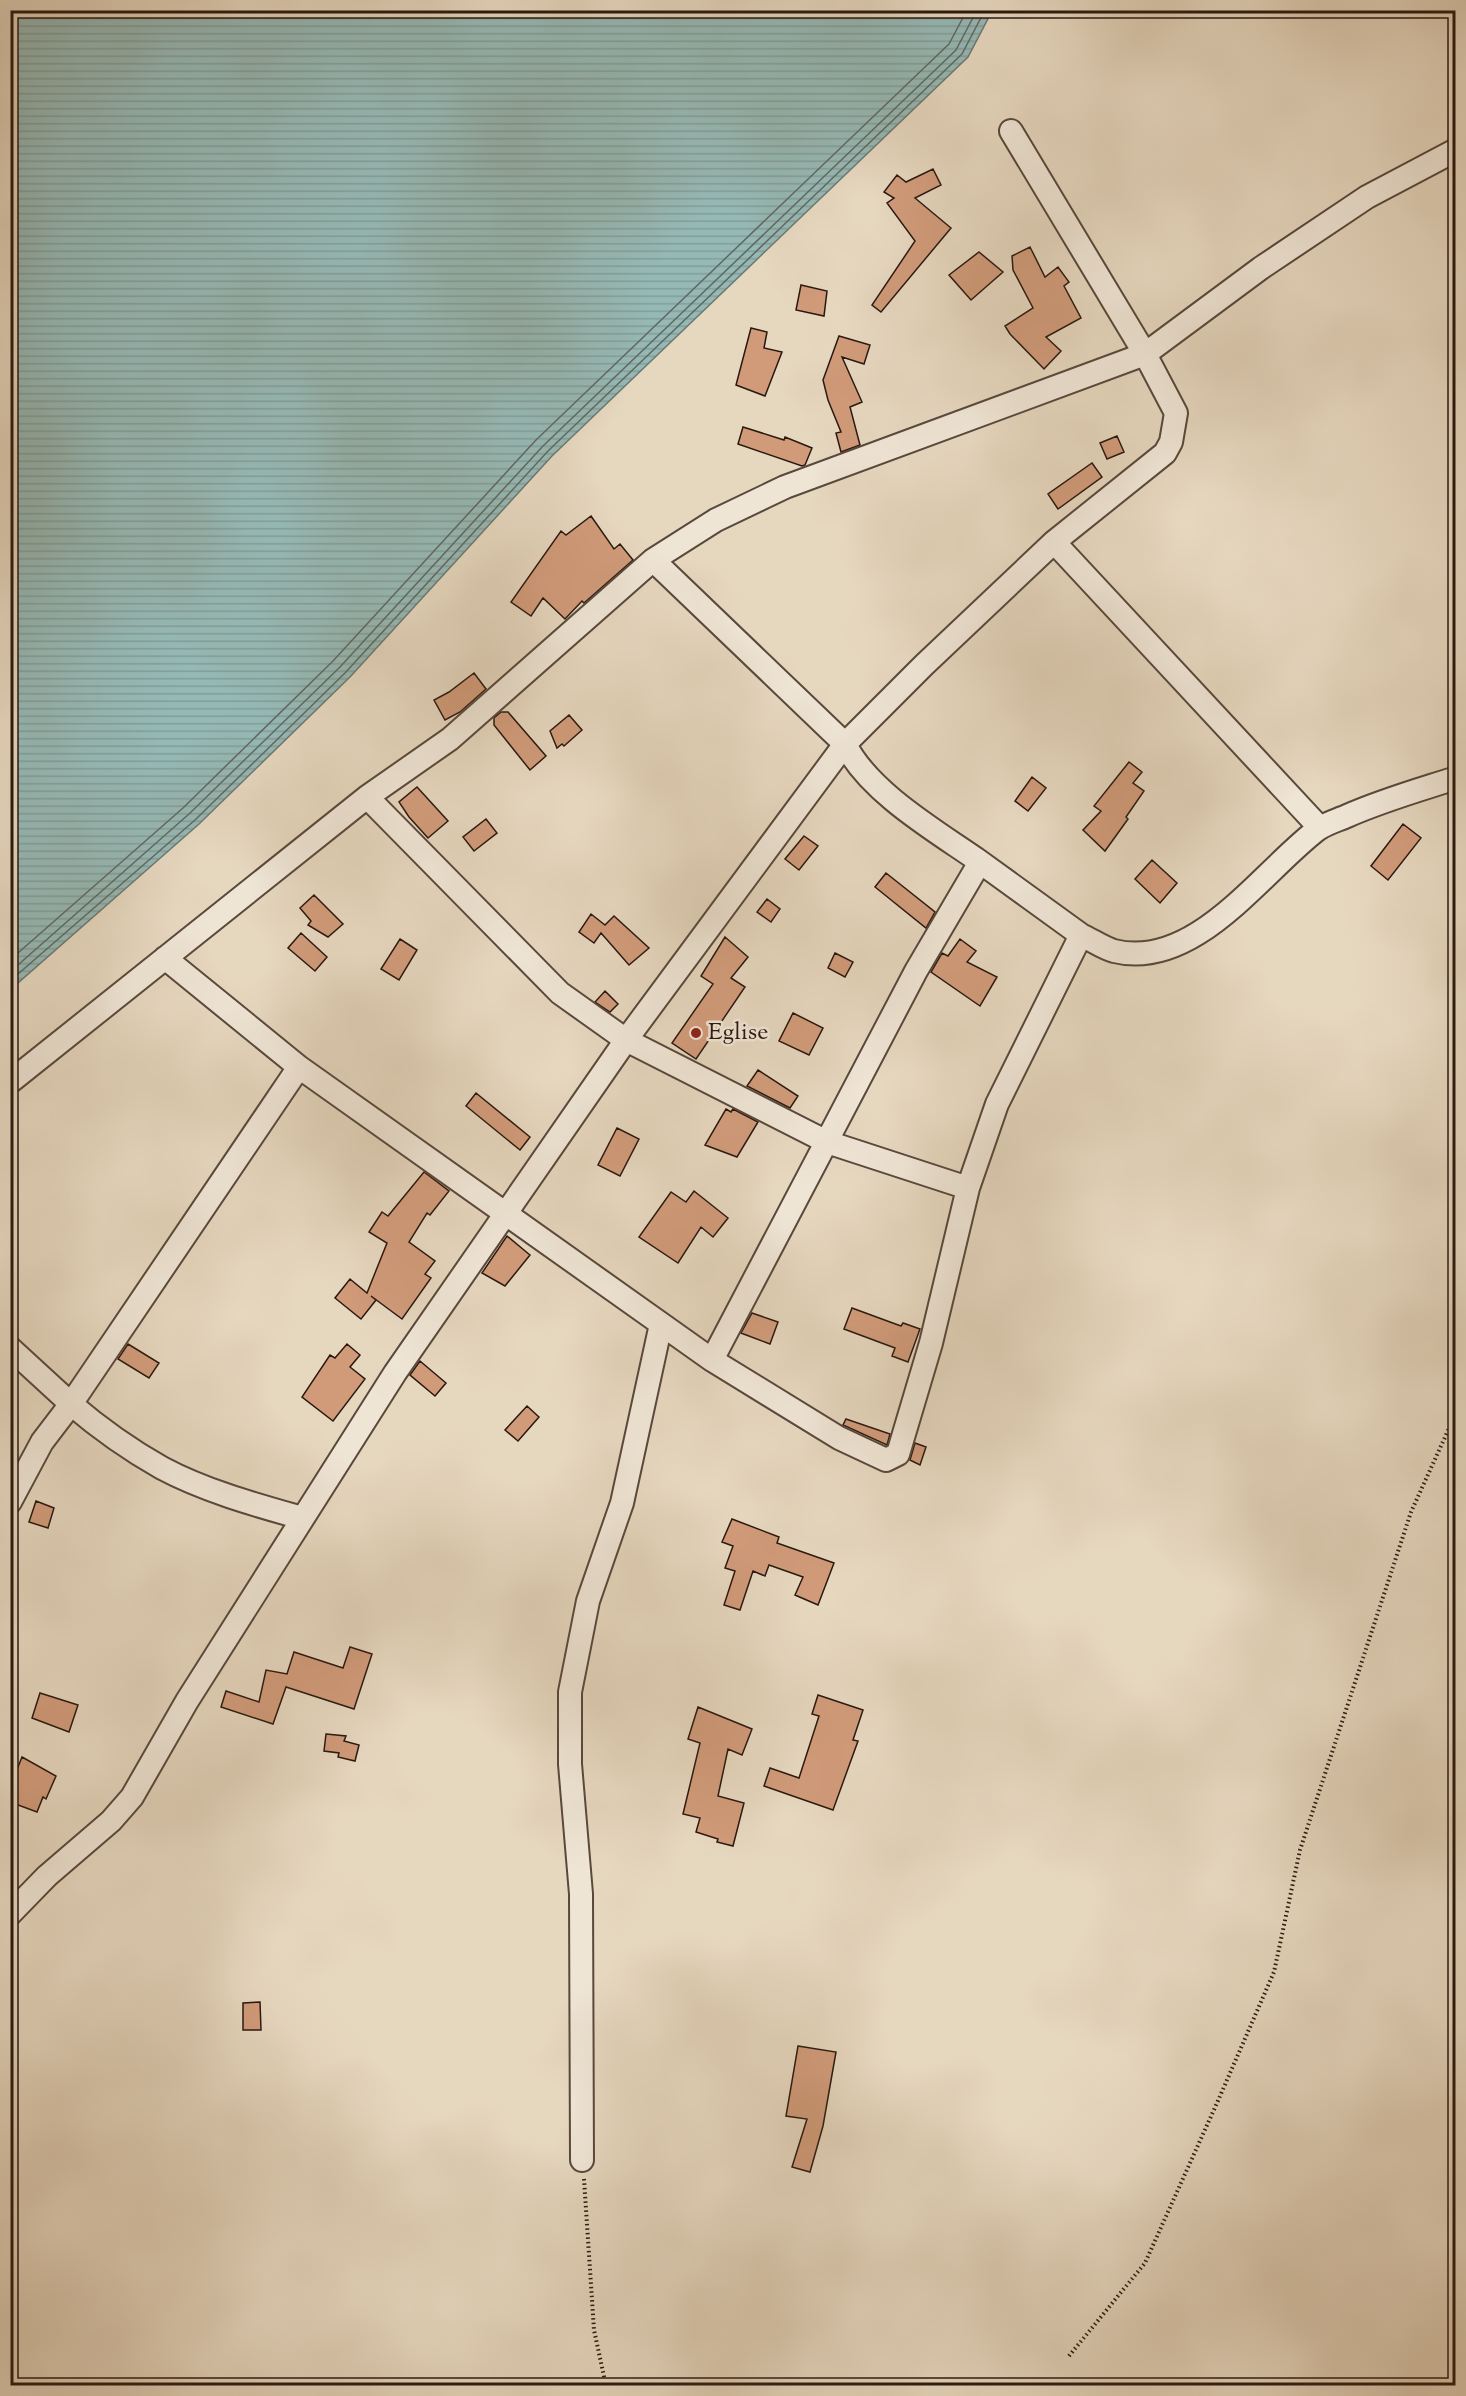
<svg xmlns="http://www.w3.org/2000/svg" width="1466" height="2396" font-family="'Sorts Mill Goudy',serif">
<style>
.water{fill:url(#water-rules);stroke:#6b7973;stroke-width:1.5}
.lines{fill:none;stroke-linecap:round;stroke-linejoin:round}
.shore{stroke:#606862;stroke-width:1.5}
.building{fill:#d19b7a;stroke:#2a1810;stroke-width:1.5}
.street-casing{stroke:#59483c;stroke-width:26}
.path{stroke:#2a1810;stroke-width:4;stroke-dasharray:1.5 3;stroke-linecap:butt}
.street{stroke:#efe5d5;stroke-width:22}
.poi-dot{fill:#8f2418;stroke:#efe5d5;stroke-width:2}
.labels{text-anchor:middle;dominant-baseline:central;stroke-width:5;stroke-linejoin:round;paint-order:stroke}
.poi-label{font-size:24px;fill:#2a1810;stroke:#efe5d5;text-anchor:start}
</style>
<defs>
<pattern id="water-rules" width="6" height="5" patternUnits="userSpaceOnUse" patternTransform="scale(1.5)"><rect width="6" height="5" fill="#96b9b5"/><path d="M0 2.5h6" fill="none" stroke="#819e9b"/></pattern>
</defs>
<rect width="100%" height="100%" fill="#e6d7bf"/>
<filter id="stains"><feTurbulence type="fractalNoise" baseFrequency=".00333" numOctaves="4"/><feColorMatrix values="0 0 0 0 .2 0 0 0 0 .09 0 0 0 0 .02 0 0 0 .5 -.17"/></filter>
<radialGradient id="worn" r=".72"><stop offset=".6" stop-color="#630" stop-opacity="0"/><stop offset="1" stop-color="#630" stop-opacity=".3"/></radialGradient>
<path class="water" d="M 11,10 L 992,10 L 992,11 L 968,57 L 552,456 L 350,677 L 199,824 L 11,989 Z"/>
<g class="lines">
<path class="shore" d="M 10,960 L 183,808 L 333,661 L 536,440 L 949,44 L 967,10
M 10,972 L 189,814 L 340,667 L 543,446 L 956,50 L 977,10
M 10,981 L 195,820 L 345,673 L 548,451 L 962,54 L 985,10"/>
</g>
<path class="building" d="M 933,169 L 941,185 L 915,198 L 951,228 L 881,312 L 872,305 L 915,241 L 887,203 L 894,198 L 884,192 L 897,175 L 906,182 Z
M 1030,247 L 1045,277 L 1058,267 L 1069,282 L 1064,286 L 1081,318 L 1046,337 L 1061,351 L 1044,369 L 1010,334 L 1005,326 L 1033,308 L 1013,270 L 1012,256 Z
M 979,252 L 1003,272 L 971,300 L 949,275 Z
M 801,285 L 827,291 L 824,316 L 796,310 Z
M 751,328 L 767,332 L 764,348 L 782,352 L 765,396 L 736,385 Z
M 839,336 L 870,345 L 864,364 L 842,357 L 862,402 L 850,407 L 860,445 L 841,452 L 836,433 L 841,432 L 828,400 L 823,380 Z
M 743,427 L 784,440 L 785,437 L 812,448 L 805,465 L 802,466 L 738,444 Z
M 1117,436 L 1124,452 L 1107,459 L 1100,443 Z
M 1092,463 L 1102,477 L 1058,509 L 1048,494 Z
M 591,516 L 614,549 L 620,544 L 633,560 L 584,603 L 582,601 L 565,619 L 543,598 L 531,616 L 511,602 L 561,531 L 566,535 Z
M 474,673 L 486,689 L 460,712 L 445,720 L 434,700 L 449,692 Z
M 501,712 L 508,712 L 546,756 L 530,770 L 494,725 L 494,718 Z
M 569,715 L 582,730 L 564,746 L 562,744 L 557,748 L 550,731 Z
M 1129,762 L 1142,772 L 1133,783 L 1144,791 L 1126,817 L 1128,819 L 1105,851 L 1083,830 L 1101,811 L 1094,806 Z
M 1032,777 L 1046,788 L 1028,811 L 1015,801 Z
M 417,787 L 448,821 L 428,838 L 409,817 L 399,802 Z
M 486,819 L 497,833 L 474,851 L 463,837 Z
M 1403,824 L 1421,838 L 1388,880 L 1371,866 Z
M 804,836 L 818,846 L 799,870 L 785,859 Z
M 1152,860 L 1177,883 L 1160,903 L 1135,879 Z
M 886,873 L 935,912 L 926,928 L 875,887 Z
M 314,895 L 343,924 L 328,937 L 308,925 L 311,921 L 300,908 Z
M 767,899 L 780,909 L 771,922 L 757,912 Z
M 591,914 L 605,925 L 614,916 L 649,948 L 629,965 L 601,933 L 594,943 L 579,932 Z
M 301,933 L 327,957 L 315,971 L 288,948 Z
M 725,937 L 748,957 L 731,978 L 745,987 L 696,1059 L 672,1043 L 713,984 L 701,976 Z
M 400,939 L 417,950 L 399,980 L 381,969 Z
M 960,939 L 976,951 L 967,962 L 997,977 L 980,1006 L 931,972 L 942,953 L 948,956 Z
M 835,953 L 853,962 L 845,977 L 828,968 Z
M 605,991 L 618,1004 L 610,1012 L 595,1002 Z
M 793,1013 L 823,1028 L 809,1055 L 779,1041 Z
M 758,1070 L 798,1096 L 790,1108 L 747,1086 Z
M 476,1093 L 530,1137 L 520,1150 L 466,1106 Z
M 726,1109 L 731,1112 L 733,1109 L 758,1122 L 737,1157 L 705,1145 Z
M 617,1128 L 639,1139 L 620,1176 L 598,1165 Z
M 424,1172 L 449,1191 L 430,1215 L 427,1213 L 409,1242 L 435,1261 L 425,1274 L 431,1278 L 402,1319 L 371,1296 L 376,1300 L 361,1319 L 335,1298 L 350,1279 L 367,1293 L 387,1243 L 369,1232 L 382,1212 L 388,1216 Z
M 694,1191 L 728,1218 L 713,1237 L 701,1227 L 678,1263 L 639,1237 L 671,1192 L 686,1202 Z
M 507,1236 L 530,1255 L 505,1286 L 482,1273 Z
M 852,1308 L 901,1326 L 903,1323 L 920,1329 L 908,1362 L 892,1356 L 895,1348 L 844,1329 Z
M 752,1313 L 778,1322 L 770,1344 L 741,1333 Z
M 128,1344 L 159,1363 L 149,1378 L 118,1359 Z
M 347,1344 L 360,1355 L 350,1367 L 365,1379 L 333,1421 L 302,1397 L 330,1355 L 335,1358 Z
M 420,1361 L 446,1383 L 435,1396 L 410,1375 Z
M 527,1406 L 539,1417 L 518,1441 L 505,1430 Z
M 846,1419 L 890,1434 L 887,1445 L 843,1425 Z
M 915,1443 L 926,1447 L 920,1465 L 910,1460 Z
M 36,1501 L 54,1508 L 48,1528 L 29,1522 Z
M 732,1519 L 779,1537 L 777,1543 L 834,1563 L 818,1605 L 795,1595 L 803,1577 L 769,1565 L 765,1576 L 753,1571 L 740,1610 L 724,1605 L 735,1571 L 725,1568 L 733,1546 L 722,1542 Z
M 350,1647 L 372,1654 L 354,1709 L 286,1687 L 273,1724 L 221,1707 L 226,1691 L 259,1702 L 266,1670 L 287,1674 L 294,1652 L 343,1668 Z
M 40,1693 L 78,1705 L 69,1732 L 32,1718 Z
M 818,1695 L 863,1710 L 853,1740 L 858,1741 L 833,1810 L 764,1786 L 770,1768 L 799,1778 L 819,1716 L 812,1714 Z
M 698,1707 L 752,1729 L 742,1755 L 728,1749 L 718,1796 L 744,1803 L 733,1846 L 717,1842 L 718,1839 L 696,1832 L 700,1818 L 683,1814 L 700,1743 L 688,1739 Z
M 326,1734 L 346,1736 L 344,1741 L 359,1745 L 355,1761 L 338,1757 L 339,1753 L 324,1751 Z
M 22,1757 L 56,1776 L 46,1799 L 43,1797 L 37,1812 L 10,1802 L 10,1787 Z
M 260,2002 L 261,2030 L 243,2030 L 243,2003 Z
M 798,2046 L 836,2052 L 823,2126 L 810,2172 L 792,2167 L 807,2119 L 786,2116 Z"/>
<g class="lines">
<g class="street-casing">
<path id="street" d="M 1054,542 L 1320,828
M 367,797 L 560,993 L 626,1040 L 827,1142 L 968,1188
M 1081,935 C 1092,940 1103,948 1114,951 C 1195,971 1261,872 1318,829 C 1327,823 1338,820 1347,816 C 1383,800 1419,790 1456,778
M 165,958 L 299,1067 L 712,1360 L 839,1438 L 886,1460 L 898,1454 L 931,1343 L 968,1188 L 997,1104 L 1081,935 C 1046,910 1011,884 976,859 C 934,830 868,791 845,744 L 653,560
M 10,1082 L 367,797 L 450,739 L 653,560 L 716,520 L 785,487 L 1145,354 L 1261,268 L 1367,197 L 1456,150
M 10,1348 L 71,1404 L 299,1067
M 712,1360 L 916,971 L 980,862
M 10,1502 L 42,1442 L 71,1404 C 99,1428 130,1450 162,1468 C 205,1491 256,1505 302,1518
M 10,1914 L 47,1876 L 111,1821 L 132,1797 L 187,1701 L 395,1373 L 626,1040 L 845,744 L 924,665 L 1054,542 L 1165,453 L 1171,442 L 1176,413 L 1145,354 L 1011,131
M 582,2160 L 581,1894 L 570,1764 L 570,1692 L 588,1601 L 622,1503 L 661,1324"/>
</g>
<path class="path" d="M 584,2179 L 594,2330 L 606,2386
M 1069,2356 L 1145,2263 L 1217,2103 L 1274,1972 L 1300,1850 L 1366,1649 L 1411,1512 L 1456,1413"/>
<use href="#street" class="street"/>
</g>
<circle class="poi-dot" cx="696" cy="1033" r="6"/>
<g class="labels">
<g class="poi-label">
<text x="708" y="1033">Eglise</text>
</g>
</g>
<rect width="1466" height="2396" fill="none" stroke="#e6d7bf" stroke-width="36"/>
<rect x="12" y="12" width="1442" height="2372" fill="none" stroke="#2a1810" stroke-width="3"/>
<rect x="18" y="18" width="1430" height="2360" fill="none" stroke="#2a1810" stroke-width="1.5"/>
<rect width="100%" height="100%" filter="url(#stains)"/>
<rect width="100%" height="100%" fill="url(#worn)"/>
</svg>
